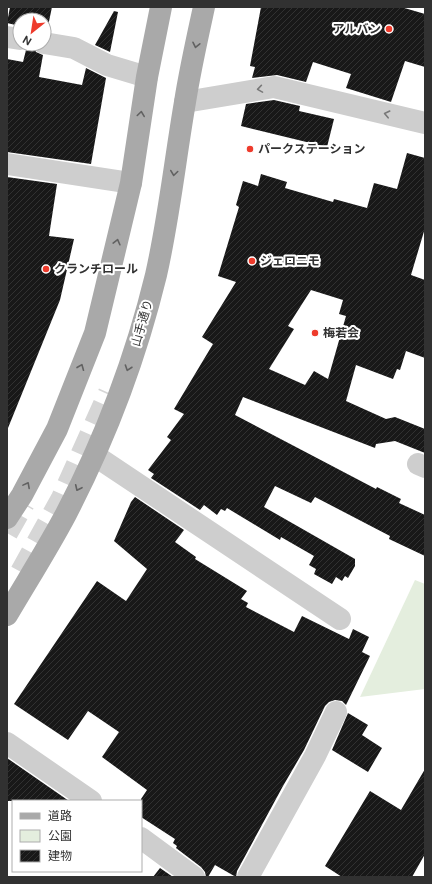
<svg xmlns="http://www.w3.org/2000/svg" width="432" height="884" font-family="'DM Sans','Noto Sans JP',sans-serif">
<style>
.green{fill:#e4eede}
.building{fill:url(#building-hatch);fill-rule:evenodd}
.lines{fill:none;stroke-linecap:round;stroke-linejoin:round}
.highway-tunnel{stroke:#d6d6d6;stroke-width:22;stroke-dasharray:22 11;stroke-linecap:butt}
.minor{stroke:#cecece;stroke-width:22}
.major{stroke:#a9a9a9;stroke-width:22}
.oneway{stroke:#616161}
.oneway2{stroke:#787878}
.poi-dot{fill:#ee3b2c;stroke:#fff;stroke-width:1.5}
.labels{text-anchor:middle;dominant-baseline:central;stroke-width:4;stroke-linejoin:round;paint-order:stroke}
.poi-label{font-size:12px;font-weight:bold;fill:#313131;stroke:#fff;text-anchor:start}
.street-label{font-size:12px;fill:#313131;stroke:#fff}
</style>
<defs>
<pattern id="building-hatch" width="6" height="6" patternUnits="userSpaceOnUse"><rect width="6" height="6" fill="#181818"/><path d="M-1 1l2-2M0 6l6-6M5 7l2-2" fill="none" stroke="#313131"/></pattern>
</defs>
<rect width="100%" height="100%" fill="#fff"/>
<path class="green" d="M 415,580 L 425,584 L 425,689 L 360,697 Z"/>
<path class="building" d="M 10,7 L 52,7 L 47,31 L 44,31 L 44,20 L 20,20 L 20,26 L 7,23 Z
M 261,7 L 401,7 L 425,14 L 425,67 L 405,61 L 391,102 L 346,88 L 351,74 L 313,62 L 306,82 L 277,75 L 252,78 L 255,67 L 250,66 Z
M 114,11 L 118,12 L 110,52 L 95,45 Z
M 32,44 L 36,52 L 43,55 L 39,77 L 82,85 L 86,68 L 106,78 L 91,164 L 7,152 L 7,59 L 23,62 L 26,50 Z
M 274,100 L 300,106 L 299,111 L 334,119 L 327,147 L 241,126 L 246,104 Z
M 407,153 L 425,158 L 425,228 L 411,275 L 425,280 L 425,358 L 406,351 L 400,370 L 397,369 L 393,379 L 356,365 L 346,401 L 386,419 L 395,417 L 425,429 L 425,453 L 395,441 L 376,444 L 375,448 L 243,397 L 235,415 L 376,489 L 377,487 L 401,499 L 399,503 L 425,515 L 425,556 L 389,539 L 390,536 L 315,497 L 311,503 L 275,486 L 264,507 L 355,559 L 355,566 L 348,578 L 345,576 L 342,581 L 336,577 L 332,584 L 314,574 L 316,569 L 309,565 L 314,556 L 281,537 L 280,540 L 227,508 L 225,511 L 221,509 L 217,515 L 204,505 L 200,510 L 151,478 L 154,474 L 148,470 L 171,440 L 167,437 L 184,414 L 174,409 L 213,344 L 202,337 L 236,282 L 218,276 L 239,207 L 236,205 L 243,181 L 258,186 L 261,174 L 287,182 L 285,188 L 333,202 L 334,199 L 367,208 L 374,183 L 397,189 ZM 311,290 L 343,300 L 339,314 L 346,316 L 328,379 L 314,371 L 305,385 L 269,369 L 294,329 L 288,326 Z
M 7,177 L 57,184 L 49,236 L 74,239 L 60,300 L 8,428 Z
M 135,497 L 184,530 L 175,542 L 196,557 L 195,559 L 247,591 L 241,599 L 248,603 L 246,607 L 294,632 L 302,616 L 349,639 L 353,629 L 369,637 L 362,652 L 370,656 L 346,705 L 342,701 L 335,700 L 329,702 L 325,706 L 304,750 L 283,786 L 237,871 L 236,877 L 215,865 L 208,877 L 206,877 L 205,872 L 201,867 L 176,848 L 177,846 L 173,843 L 175,839 L 141,817 L 141,799 L 147,790 L 102,757 L 119,732 L 88,711 L 68,740 L 14,704 L 97,581 L 126,601 L 147,569 L 114,541 L 131,502 Z
M 348,713 L 368,725 L 362,735 L 382,748 L 368,772 L 332,750 Z
M 7,758 L 69,801 L 7,801 Z
M 425,769 L 425,854 L 412,877 L 342,877 L 325,866 L 370,791 L 401,810 Z
M 160,868 L 173,877 L 153,877 Z"/>
<g class="lines">
<path class="highway-tunnel" d="M 7,533 L 24,503
M 21,572 L 62,498 L 109,393"/>
<path class="minor" d="M 7,37 L 20,39
M 44,43 L 74,48 L 107,65 L 147,77
M 185,102 L 274,87 L 425,123
M 7,164 L 131,183
M 94,455 L 340,619
M 418,464 L 425,467
M 7,743 L 91,801
M 141,838 L 194,877
M 248,877 L 315,756 L 336,712"/>
<path class="major" d="M 7,518 L 22,495 L 57,429 L 95,333 L 131,183 L 147,77 L 161,7
M 7,615 C 27,581 48,548 66,514 C 105,439 136,357 156,275 C 169,218 175,160 185,102 C 190,70 197,39 204,7"/>
</g>
<defs><path id="oneway-chevron" d="M-2-3.5L2.5 0L-2 3.5" fill="none" stroke-width="1.6" stroke-linecap="round" stroke-linejoin="round"/></defs>
<g class="oneway">
<use href="#oneway-chevron" transform="translate(196 45) rotate(102)"/>
<use href="#oneway-chevron" transform="translate(141 114) rotate(-82)"/>
<use href="#oneway-chevron" transform="translate(174 173) rotate(98)"/>
<use href="#oneway-chevron" transform="translate(117 242) rotate(-76)"/>
<use href="#oneway-chevron" transform="translate(81 367) rotate(-68)"/>
<use href="#oneway-chevron" transform="translate(128 368) rotate(109)"/>
<use href="#oneway-chevron" transform="translate(27 485) rotate(-62)"/>
<use href="#oneway-chevron" transform="translate(78 488) rotate(115)"/>
</g>
<g class="oneway2">
<use href="#oneway-chevron" transform="translate(260 89) rotate(171)"/>
<use href="#oneway-chevron" transform="translate(387 114) rotate(-167)"/>
</g>
<g class="poi-dot">
<circle cx="389" cy="29" r="4"/>
<circle cx="250" cy="149" r="4"/>
<circle cx="252" cy="261" r="4"/>
<circle cx="46" cy="269" r="4"/>
<circle cx="315" cy="333" r="4"/>
</g>
<g class="labels">
<g class="poi-label">
<text x="381" y="29" text-anchor="end">アルバン</text>
<text x="258" y="149">パークステーション</text>
<text x="260" y="261">ジェロニモ</text>
<text x="54" y="269">クランチロール</text>
<text x="323" y="333">梅若会</text>
</g>
<g class="street-label">
<text transform="translate(142 323) rotate(-74)">山手通り</text>
</g>
</g>
<rect width="432" height="884" fill="none" stroke="#313131" stroke-width="16"/>
<rect x="12" y="800" width="130" height="72" fill="#ffffff" stroke="#adadad"/>
<rect x="20" y="813" width="20" height="6" fill="#a9a9a9" stroke="#adadad"/>
<text x="48" y="820" font-size="12" fill="#313131">道路</text>
<rect x="20" y="830" width="20" height="12" fill="#e4eede" stroke="#adadad"/>
<text x="48" y="840" font-size="12" fill="#313131">公園</text>
<rect x="20" y="850" width="20" height="12" fill="url(#building-hatch)" stroke="#adadad"/>
<text x="48" y="860" font-size="12" fill="#313131">建物</text>
<g transform="translate(32 32) rotate(210)"><circle r="19" fill="#ffffff" stroke="#adadad"/>
<path d="M0-3L7 15L0 10L-7 15Z" fill="#ee3b2c"/>
<text y="-6" font-size="11" font-weight="bold" text-anchor="middle" fill="#313131">N</text>
</g>
</svg>
